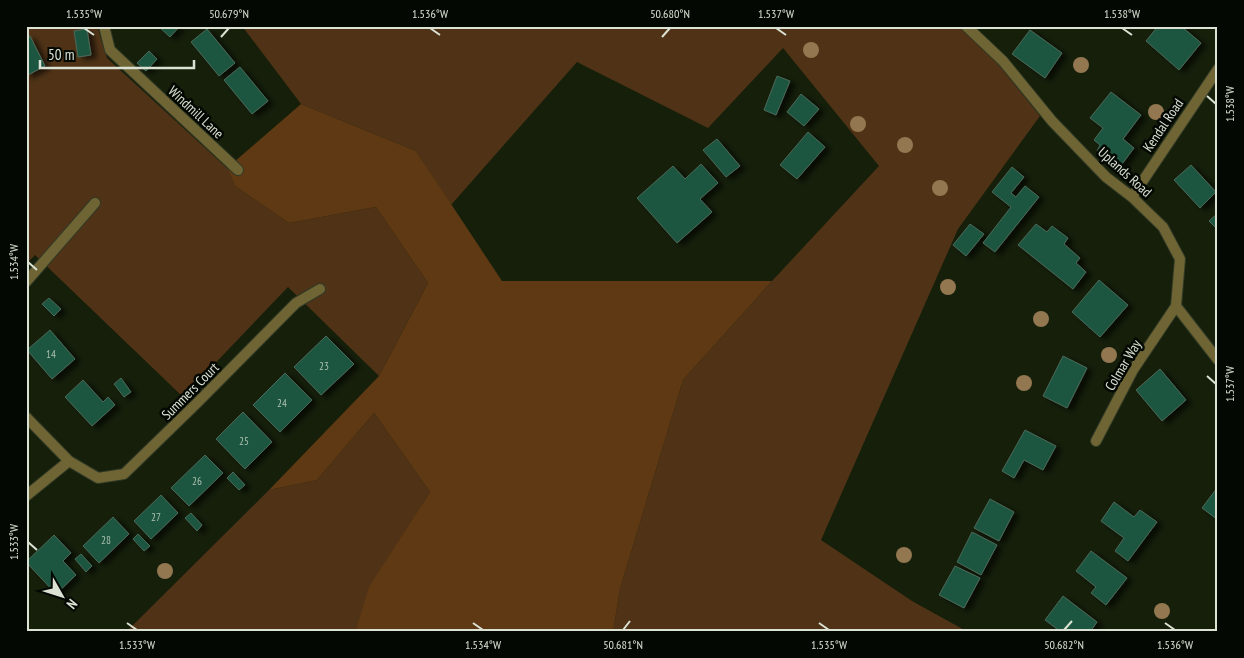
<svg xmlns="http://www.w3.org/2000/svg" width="1244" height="658" font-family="'PT Sans Narrow',sans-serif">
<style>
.green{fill:#503316}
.forest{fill:#5e3913}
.building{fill:#1d573f;stroke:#4c685a;filter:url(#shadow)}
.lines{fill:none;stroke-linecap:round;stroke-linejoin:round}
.service-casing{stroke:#313a26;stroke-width:12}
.minor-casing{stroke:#313a26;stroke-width:12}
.service{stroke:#6f6434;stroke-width:10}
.minor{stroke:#6f6434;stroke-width:10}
.tree{fill:#937750}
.ticks{fill:none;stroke:#dbe2d4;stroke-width:2}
.labels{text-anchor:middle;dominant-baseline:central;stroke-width:5;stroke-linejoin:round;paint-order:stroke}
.number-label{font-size:11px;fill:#acbfaf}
.street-label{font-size:14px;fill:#dbe2d4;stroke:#040802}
.neatline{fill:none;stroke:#dbe2d4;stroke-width:2}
.ticks-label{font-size:12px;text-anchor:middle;fill:#dbe2d4}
</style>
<defs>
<filter id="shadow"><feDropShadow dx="5.5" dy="3" stdDeviation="2.5" flood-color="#0009"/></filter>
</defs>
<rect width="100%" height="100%" fill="#151f0a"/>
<path class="green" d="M 26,26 L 97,26 L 107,58 L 227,168 L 235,186 L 289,223 L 376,207 L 428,283 L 379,376 L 288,287 L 183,397 L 35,255 L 26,264 Z
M 242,26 L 958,26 L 998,64 L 1040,116 L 958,229 L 821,540 L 912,601 L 968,632 L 613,632 L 620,589 L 683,380 L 772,281 L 879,166 L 783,48 L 708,128 L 577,62 L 451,205 L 416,151 L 301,104 Z
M 374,413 L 430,492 L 370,587 L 355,632 L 126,632 L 269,490 L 317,480 Z"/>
<path class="forest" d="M 301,104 L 416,151 L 502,281 L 772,281 L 683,380 L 620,589 L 613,632 L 355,632 L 369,587 L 430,492 L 374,413 L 317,480 L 269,490 L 379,376 L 428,283 L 376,207 L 289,223 L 235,186 L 227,168 Z"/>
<path class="building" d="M 158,26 L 180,26 L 170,37 Z
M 1158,26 L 1181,26 L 1201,43 L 1179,70 L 1146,41 Z
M 87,29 L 91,55 L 78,57 L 74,31 Z
M 207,29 L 235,63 L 219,76 L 191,42 Z
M 1030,30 L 1062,53 L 1045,78 L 1012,54 Z
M 30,36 L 45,66 L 26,76 L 26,37 Z
M 149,51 L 157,59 L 146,71 L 137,63 Z
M 240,67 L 268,101 L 252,114 L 224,80 Z
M 777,76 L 790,81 L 776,115 L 764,110 Z
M 1111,92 L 1141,115 L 1123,139 L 1134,148 L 1119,168 L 1097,151 L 1100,145 L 1094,140 L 1103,128 L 1090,118 Z
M 801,94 L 819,109 L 804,126 L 787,112 Z
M 808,132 L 825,147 L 797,179 L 780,165 Z
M 717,139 L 740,166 L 726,177 L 703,150 Z
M 701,164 L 718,183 L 700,199 L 712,212 L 677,243 L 637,198 L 673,166 L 685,179 Z
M 1191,165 L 1216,192 L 1200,208 L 1174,180 Z
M 1012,167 L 1024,177 L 1011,193 L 1016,197 L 1025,186 L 1039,197 L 995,252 L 983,243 L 1011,207 L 992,192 Z
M 1218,213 L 1218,230 L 1209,221 Z
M 970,224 L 984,234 L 966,256 L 953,245 Z
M 1036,224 L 1047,232 L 1052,226 L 1068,238 L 1064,244 L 1080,258 L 1076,263 L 1086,272 L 1073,289 L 1018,245 Z
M 1099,280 L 1128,305 L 1100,337 L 1072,312 Z
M 49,298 L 61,309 L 54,316 L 42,304 Z
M 50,330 L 75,359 L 52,379 L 27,350 Z
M 326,336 L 354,364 L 321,395 L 294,367 Z
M 1063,356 L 1087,368 L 1067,408 L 1043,396 Z
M 1160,369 L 1186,400 L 1162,421 L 1136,390 Z
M 285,373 L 312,400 L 280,432 L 253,405 Z
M 121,378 L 131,392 L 124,397 L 114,384 Z
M 83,380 L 103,402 L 108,397 L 115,405 L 92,426 L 65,397 Z
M 243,412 L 272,442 L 245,469 L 216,439 Z
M 1025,430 L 1056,446 L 1043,470 L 1024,460 L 1014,478 L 1002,471 Z
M 205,455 L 223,473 L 189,506 L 171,488 Z
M 233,472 L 245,485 L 239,490 L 227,478 Z
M 1217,488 L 1218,488 L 1218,520 L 1202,508 Z
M 161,495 L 178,513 L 151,539 L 134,521 Z
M 990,499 L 1014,512 L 999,541 L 974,528 Z
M 1114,502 L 1134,517 L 1140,510 L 1157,522 L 1128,561 L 1115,551 L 1124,538 L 1101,521 Z
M 191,513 L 202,525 L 197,531 L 185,518 Z
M 113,517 L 129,534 L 99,563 L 83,546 Z
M 972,532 L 997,545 L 981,575 L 957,562 Z
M 138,534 L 150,546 L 144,551 L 133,539 Z
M 54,535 L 71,553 L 63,561 L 76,575 L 56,594 L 26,562 Z
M 1091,551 L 1127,578 L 1106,605 L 1091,593 L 1096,587 L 1076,571 Z
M 81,554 L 92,566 L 86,572 L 75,559 Z
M 955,566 L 980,578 L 964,608 L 939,595 Z
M 1063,596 L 1097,622 L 1090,632 L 1061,632 L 1045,620 Z"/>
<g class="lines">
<g class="service-casing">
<path id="service" d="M 104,26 L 110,50 L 238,170"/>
</g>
<g class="minor-casing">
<path id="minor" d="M 966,26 L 1003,61 L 1052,121 L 1106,177 L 1132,197 L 1163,227 L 1180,259 L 1176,306 L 1218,360
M 1132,197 L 1218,69
M 26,282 L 95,203
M 26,417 L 69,461 L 26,496
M 1096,441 L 1133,370 L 1176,306
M 69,461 L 98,478 L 124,474 L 198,402 L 296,303 L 320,289"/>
</g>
<use href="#service" class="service"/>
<use href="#minor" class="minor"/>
</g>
<g class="tree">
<circle cx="811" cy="50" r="8"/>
<circle cx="1081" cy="65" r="8"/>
<circle cx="1156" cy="112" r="8"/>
<circle cx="858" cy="124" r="8"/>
<circle cx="905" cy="145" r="8"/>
<circle cx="940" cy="188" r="8"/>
<circle cx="948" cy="287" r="8"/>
<circle cx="1041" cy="319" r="8"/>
<circle cx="1109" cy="355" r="8"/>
<circle cx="1024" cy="383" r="8"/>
<circle cx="904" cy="555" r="8"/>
<circle cx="165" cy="571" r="8"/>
<circle cx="1162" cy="611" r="8"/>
</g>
<path class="ticks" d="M 84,28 L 94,35M 430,28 L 440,35M 776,28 L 786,35M 1122,28 L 1132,35M 221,37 L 229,28M 662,37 L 670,28M 1207,96 L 1216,104M 28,262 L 37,270M 1207,376 L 1216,384M 28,542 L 37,550M 127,623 L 137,630M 473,623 L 483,630M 819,623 L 829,630M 1165,623 L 1175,630M 623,630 L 630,621M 1064,630 L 1072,621"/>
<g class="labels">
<g class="number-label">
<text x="51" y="354">14</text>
<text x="324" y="366">23</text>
<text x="282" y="403">24</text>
<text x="244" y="441">25</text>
<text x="197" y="481">26</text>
<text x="156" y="517">27</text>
<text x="106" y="540">28</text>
</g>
<g class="street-label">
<text transform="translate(196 112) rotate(43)">Windmill Lane</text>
<text transform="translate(1163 125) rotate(-56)">Kendal Road</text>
<text transform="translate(1125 172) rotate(42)">Uplands Road</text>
<text transform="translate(1123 365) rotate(-59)">Colmar Way</text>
<text transform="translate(190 391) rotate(-45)">Summers Court</text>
</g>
</g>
<rect width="1244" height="658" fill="none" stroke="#040802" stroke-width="55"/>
<g transform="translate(62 596) rotate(129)" stroke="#040802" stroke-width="4" paint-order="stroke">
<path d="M0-4L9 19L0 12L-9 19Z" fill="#dbe2d4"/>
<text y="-8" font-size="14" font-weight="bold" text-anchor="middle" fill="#dbe2d4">N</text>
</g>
<path d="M40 60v8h154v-8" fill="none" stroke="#dbe2d4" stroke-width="2.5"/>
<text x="48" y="60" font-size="15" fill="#dbe2d4" stroke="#040802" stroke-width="4" paint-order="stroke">50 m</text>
<rect x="28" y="28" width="1188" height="602" class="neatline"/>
<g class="ticks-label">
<text x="84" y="18">1.535°W</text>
<text x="229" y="18">50.679°N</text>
<text x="430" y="18">1.536°W</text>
<text x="670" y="18">50.680°N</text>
<text x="776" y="18">1.537°W</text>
<text x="1122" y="18">1.538°W</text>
<text transform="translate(1230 104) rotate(-90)" y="4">1.538°W</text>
<text transform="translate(14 262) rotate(-90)" y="4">1.534°W</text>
<text transform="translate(1230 384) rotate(-90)" y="4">1.537°W</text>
<text transform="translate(14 542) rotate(-90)" y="4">1.533°W</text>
<text x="137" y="649">1.533°W</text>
<text x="483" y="649">1.534°W</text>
<text x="623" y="649">50.681°N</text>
<text x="829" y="649">1.535°W</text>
<text x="1064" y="649">50.682°N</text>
<text x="1175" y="649">1.536°W</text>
</g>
</svg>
